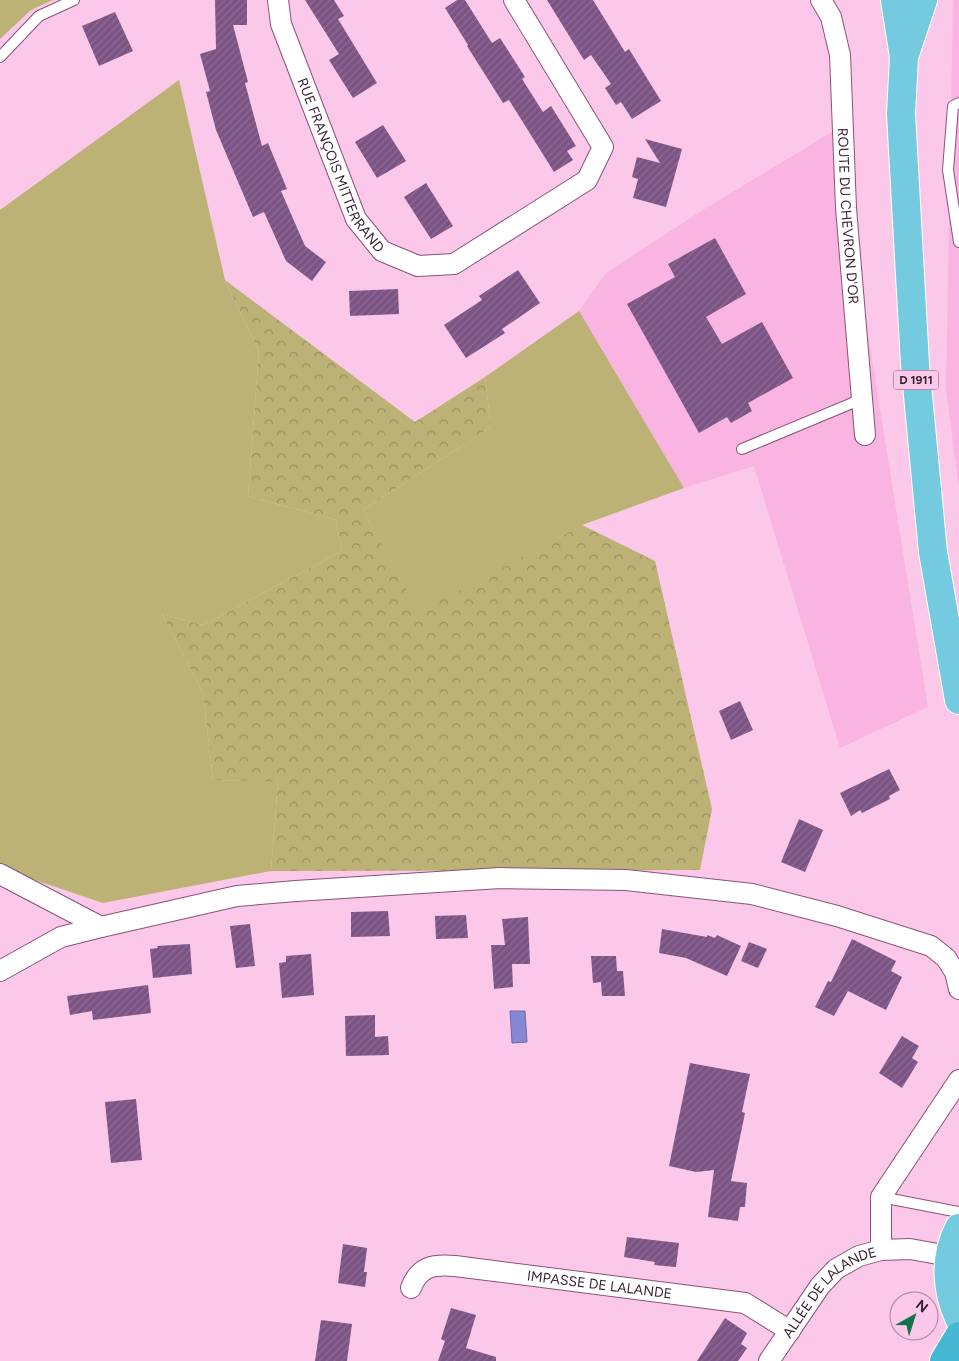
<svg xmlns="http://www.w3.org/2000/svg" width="959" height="1361" font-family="Figtree,sans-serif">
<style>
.built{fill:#fab4e2}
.grass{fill:#bcb275}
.forest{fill:url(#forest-crowns)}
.water{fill:#8488d3;stroke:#6d68a2}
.building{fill:url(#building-hatch)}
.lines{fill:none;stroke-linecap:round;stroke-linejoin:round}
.service-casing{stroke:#8a5278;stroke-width:12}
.minor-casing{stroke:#8a5278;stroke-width:22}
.primary-casing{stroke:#fff;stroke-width:30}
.trunk-casing{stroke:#fff;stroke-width:30}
.service{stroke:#fff;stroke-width:10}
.minor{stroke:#fff;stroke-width:20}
.primary{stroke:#74cadf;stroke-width:28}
.trunk{stroke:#46b8d4;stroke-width:28}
.labels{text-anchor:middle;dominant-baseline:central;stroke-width:5;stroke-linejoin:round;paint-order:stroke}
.shield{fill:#fcc8e9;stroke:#725267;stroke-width:1}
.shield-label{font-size:12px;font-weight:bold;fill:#371f2f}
.street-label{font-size:14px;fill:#371f2f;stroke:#fcc8e9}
</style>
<defs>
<pattern id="forest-crowns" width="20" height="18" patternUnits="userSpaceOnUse" patternTransform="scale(1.25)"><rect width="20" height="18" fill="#bcb275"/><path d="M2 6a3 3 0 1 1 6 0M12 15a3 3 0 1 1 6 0" fill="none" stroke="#9a9060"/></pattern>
<pattern id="building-hatch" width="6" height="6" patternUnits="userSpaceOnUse" patternTransform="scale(1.25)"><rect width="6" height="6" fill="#7b5384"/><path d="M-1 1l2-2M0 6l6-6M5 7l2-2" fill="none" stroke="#8d6d93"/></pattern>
</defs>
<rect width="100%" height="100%" fill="#fcc8e9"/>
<path class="built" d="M 953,0 L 959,0 L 959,489 L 946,389 Z
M 835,130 L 928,707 L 840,748 L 754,466 L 684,488 L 579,311 L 606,273 L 698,213 Z"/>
<path class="grass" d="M 0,0 L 53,0 L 31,10 L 0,39 Z
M 179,80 L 225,280 L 259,352 L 248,496 L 336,520 L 342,551 L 203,625 L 162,614 L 203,693 L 213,780 L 278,781 L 271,871 L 103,903 L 23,876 L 0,863 L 0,210 Z
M 579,311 L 684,488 L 582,525 L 419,613 L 363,510 L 491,427 L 485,377 Z"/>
<path class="forest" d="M 225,280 L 415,422 L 485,377 L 491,427 L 363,510 L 419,612 L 582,525 L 655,561 L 712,809 L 700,870 L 271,871 L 278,782 L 213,780 L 203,693 L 162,614 L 203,625 L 342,551 L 336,520 L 248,496 L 259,352 Z"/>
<path class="water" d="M 510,1011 L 525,1011 L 527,1042 L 512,1043 Z"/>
<path class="building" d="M 215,0 L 247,0 L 247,25 L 233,25 L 248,82 L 245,83 L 262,146 L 268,143 L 287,189 L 281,191 L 305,246 L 326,262 L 312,281 L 286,261 L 264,212 L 253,217 L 216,130 L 206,92 L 210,91 L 200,54 L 216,49 Z
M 305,0 L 334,0 L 344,16 L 338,19 L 377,83 L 353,98 L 329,60 L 339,54 Z
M 457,0 L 465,0 L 492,43 L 500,38 L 525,77 L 522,79 L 543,112 L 551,106 L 576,146 L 567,151 L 573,160 L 554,172 L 509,100 L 503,103 L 467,46 L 468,45 L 445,8 Z
M 547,0 L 593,0 L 625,52 L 629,49 L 661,101 L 632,119 L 621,102 L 616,105 L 605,88 L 611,84 L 591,55 L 584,60 Z
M 115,12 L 133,51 L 99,66 L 82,26 Z
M 383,125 L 406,161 L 377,178 L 355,142 Z
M 645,139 L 682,149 L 666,207 L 633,198 L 638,179 L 632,177 L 637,157 L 660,163 Z
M 426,183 L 453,226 L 431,239 L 404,197 Z
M 715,238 L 746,294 L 706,317 L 722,344 L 762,322 L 793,378 L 748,403 L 752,411 L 731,423 L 727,417 L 699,433 L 627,304 L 675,277 L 668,264 Z
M 518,270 L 540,303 L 502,329 L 505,333 L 466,358 L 444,325 L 482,300 L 479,296 Z
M 398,289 L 399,314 L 350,316 L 349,291 Z
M 740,701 L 753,730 L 731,740 L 719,711 Z
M 889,769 L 900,790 L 889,796 L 890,799 L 862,813 L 860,810 L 851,816 L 840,793 Z
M 799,819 L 823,830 L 805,872 L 781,862 Z
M 388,911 L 390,936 L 351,937 L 351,912 Z
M 466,915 L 468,938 L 436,939 L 435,916 Z
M 528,917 L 530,964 L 512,964 L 513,987 L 494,989 L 491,945 L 505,945 L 502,919 Z
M 250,924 L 255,966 L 236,968 L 230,926 Z
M 662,929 L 707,937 L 707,935 L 715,938 L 717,935 L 741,946 L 727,976 L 686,958 L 659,953 Z
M 852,939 L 896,961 L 891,971 L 902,977 L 886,1010 L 848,991 L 834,1016 L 815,1007 L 828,981 L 831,982 Z
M 749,942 L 767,949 L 758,968 L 741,961 Z
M 190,944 L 192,974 L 153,978 L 150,949 L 158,948 L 157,946 Z
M 311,954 L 314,995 L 282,998 L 279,963 L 286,962 L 286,956 Z
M 591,956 L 616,956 L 617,971 L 623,971 L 625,996 L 602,996 L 601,982 L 593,983 Z
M 148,985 L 151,1013 L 93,1020 L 92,1011 L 70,1015 L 67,996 Z
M 375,1015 L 375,1037 L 388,1036 L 389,1055 L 346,1056 L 345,1016 Z
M 902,1036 L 919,1046 L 912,1058 L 918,1062 L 902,1088 L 879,1073 Z
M 690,1063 L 750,1074 L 742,1112 L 745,1113 L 731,1181 L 747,1183 L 745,1207 L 740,1207 L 738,1221 L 708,1217 L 714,1170 L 696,1172 L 669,1166 Z
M 136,1099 L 142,1160 L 111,1163 L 105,1102 Z
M 627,1237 L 679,1243 L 676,1267 L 654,1265 L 655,1262 L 624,1257 Z
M 343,1244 L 367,1248 L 364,1272 L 367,1272 L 365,1287 L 338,1283 Z
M 451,1308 L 476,1315 L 466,1348 L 496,1357 L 496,1361 L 438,1361 L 445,1341 L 441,1339 Z
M 725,1318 L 747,1333 L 741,1344 L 747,1348 L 738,1361 L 697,1361 Z
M 321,1320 L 352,1324 L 347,1361 L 315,1361 Z"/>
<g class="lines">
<g class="service-casing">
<path id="service" d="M 0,57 L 39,16 L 74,0
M 959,103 L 953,106 L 948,170 L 959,242
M 742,449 L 862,399
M 881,1197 L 959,1212"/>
</g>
<g class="minor-casing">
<g id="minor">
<path id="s1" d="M 278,0 L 281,24 L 356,219 L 382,251 L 418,266 L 454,264 L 587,180 L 603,147 L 514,0"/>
<path id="s2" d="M 821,0 L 831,17 L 840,55 L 846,208 L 865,435"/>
<path d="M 0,874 L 101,927"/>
<path d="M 0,971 L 61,937 L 101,927 L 237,896 L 296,891 L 500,878 L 626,880 L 752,894 L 837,916 L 931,946 L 946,958 L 955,972 L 959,989"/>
<path d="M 881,1250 L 881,1197 L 959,1080"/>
<path id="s3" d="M 411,1288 C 419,1266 434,1264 455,1266 L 745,1303 L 790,1331"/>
<path id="s4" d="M 769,1361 L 820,1286 L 836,1269 L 859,1256 L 881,1250 L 910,1249 L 949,1256"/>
</g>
</g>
<g class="primary-casing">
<path id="primary" d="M 895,0 L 904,57 L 901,114 L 915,364 L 933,552 L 959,700
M 905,54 L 923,0
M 959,1228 C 944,1256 946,1290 959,1318"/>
</g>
<g class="trunk-casing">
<path id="trunk" d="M 944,1361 L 959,1336"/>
</g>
<use href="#service" class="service"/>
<use href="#minor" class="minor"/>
<use href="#primary" class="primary"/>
<use href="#trunk" class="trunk"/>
</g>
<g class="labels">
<rect class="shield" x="893.5" y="370.5" width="45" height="19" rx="4"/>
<g class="shield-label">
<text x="916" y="380">D 1911</text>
</g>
<g class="street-label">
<text stroke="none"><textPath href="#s1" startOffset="178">RUE FRANÇOIS MITTERRAND</textPath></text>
<text stroke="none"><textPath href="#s2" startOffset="220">ROUTE DU CHEVRON D'OR</textPath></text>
<text stroke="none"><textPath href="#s3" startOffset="200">IMPASSE DE LALANDE</textPath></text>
<text stroke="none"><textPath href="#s4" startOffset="94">ALLÉE DE LALANDE</textPath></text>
</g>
</g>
<g transform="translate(914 1316) rotate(39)"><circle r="24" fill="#fcc8e9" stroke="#ad849f"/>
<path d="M0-4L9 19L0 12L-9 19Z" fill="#0d744d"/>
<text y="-8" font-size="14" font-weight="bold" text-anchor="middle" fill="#371f2f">N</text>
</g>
</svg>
